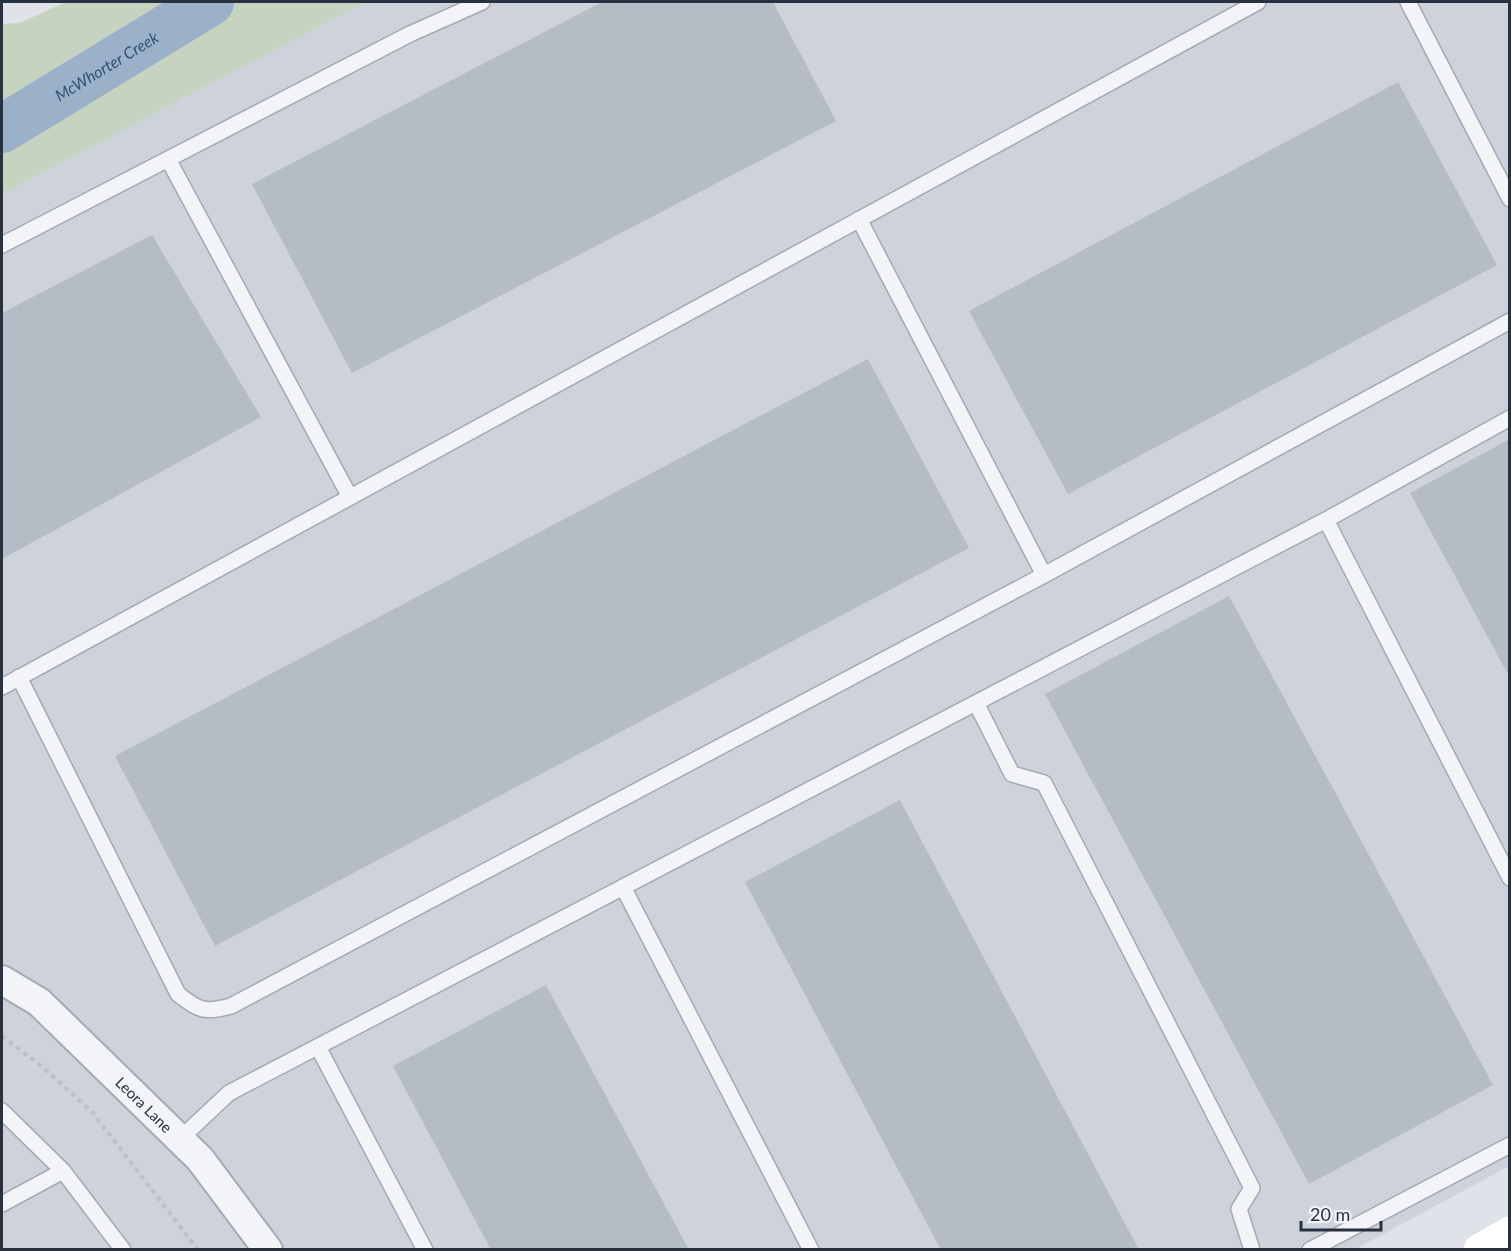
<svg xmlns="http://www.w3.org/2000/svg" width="1511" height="1251" font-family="Lato,sans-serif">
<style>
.built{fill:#cdd2db}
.green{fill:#c5d3c0}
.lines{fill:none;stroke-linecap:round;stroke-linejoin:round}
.river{stroke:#9ab1c9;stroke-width:48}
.building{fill:#b6bcc5}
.service-casing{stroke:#a4aab3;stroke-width:18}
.minor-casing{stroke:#a4aab3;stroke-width:32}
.path{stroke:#bdc1c7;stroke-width:4;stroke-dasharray:4.5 4.5;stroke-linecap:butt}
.service{stroke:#f2f4f7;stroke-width:15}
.minor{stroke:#f2f4f7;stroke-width:28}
.secondary{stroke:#fff;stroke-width:33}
.labels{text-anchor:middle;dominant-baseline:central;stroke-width:6;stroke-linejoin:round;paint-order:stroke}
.street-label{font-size:15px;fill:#283140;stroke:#eff2f6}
.water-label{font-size:16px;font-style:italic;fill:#325074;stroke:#eff2f6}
</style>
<rect width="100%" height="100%" fill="#dfe3e9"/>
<path class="built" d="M 366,2 L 1509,2 L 1509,1166 L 1356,1249 L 2,1250 L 2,194 Z"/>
<path class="green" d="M 66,2 L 366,2 L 2,194 L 2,24 L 20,23 Z"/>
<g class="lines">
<path class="river" id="s1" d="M 2,129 L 210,2"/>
</g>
<path class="building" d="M 602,2 L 773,2 L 836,121 L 352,373 L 252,184 Z
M 1398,82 L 1497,265 L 1068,494 L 969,311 Z
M 152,235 L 261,417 L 2,559 L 2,313 Z
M 868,359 L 969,548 L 215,946 L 115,756 Z
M 1510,439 L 1510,678 L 1410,493 Z
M 1229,596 L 1493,1085 L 1309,1184 L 1045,694 Z
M 900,800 L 1139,1250 L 941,1250 L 745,882 Z
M 546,985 L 689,1250 L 491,1250 L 393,1066 Z"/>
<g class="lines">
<g class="service-casing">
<path id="service" d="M 1408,2 L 1510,199
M 168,159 L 350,497
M 859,219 L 1044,575
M 2,245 L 410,34 L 482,2
M 1326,520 L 1510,878
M 19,677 L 178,994 C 199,1011 205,1013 231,1006 L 1044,575 L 1510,321
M 2,687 L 1258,2
M 976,703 L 1012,774 L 1044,783 L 1252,1188 L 1239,1209 L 1252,1250
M 623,887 L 811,1250
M 318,1047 L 425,1250
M 2,1111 L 63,1171 L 123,1250
M 180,1139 L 229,1093 L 1326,520 L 1510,418
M 2,1204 L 63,1171
M 1310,1250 L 1510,1145"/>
</g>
<g class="minor-casing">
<g id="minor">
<path id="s2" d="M 2,980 L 39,1002 L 200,1159 L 268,1250"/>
</g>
</g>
<path class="path" d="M 2,1036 L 45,1069 L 93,1113 L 198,1250"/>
<use href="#service" class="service"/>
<use href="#minor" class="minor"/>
<path class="secondary" d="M 1480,1250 L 1510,1233"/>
</g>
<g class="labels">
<g class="street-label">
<text stroke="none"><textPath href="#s2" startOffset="190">Leora Lane</textPath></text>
</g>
<g class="water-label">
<text stroke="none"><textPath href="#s1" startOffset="122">McWhorter Creek</textPath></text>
</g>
</g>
<rect width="1511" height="1251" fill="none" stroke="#283140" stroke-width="6"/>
<path d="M1301 1221v9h80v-9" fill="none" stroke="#283140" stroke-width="3"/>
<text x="1310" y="1221" font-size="18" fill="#283140" stroke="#eff2f6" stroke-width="4.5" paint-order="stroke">20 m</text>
</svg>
